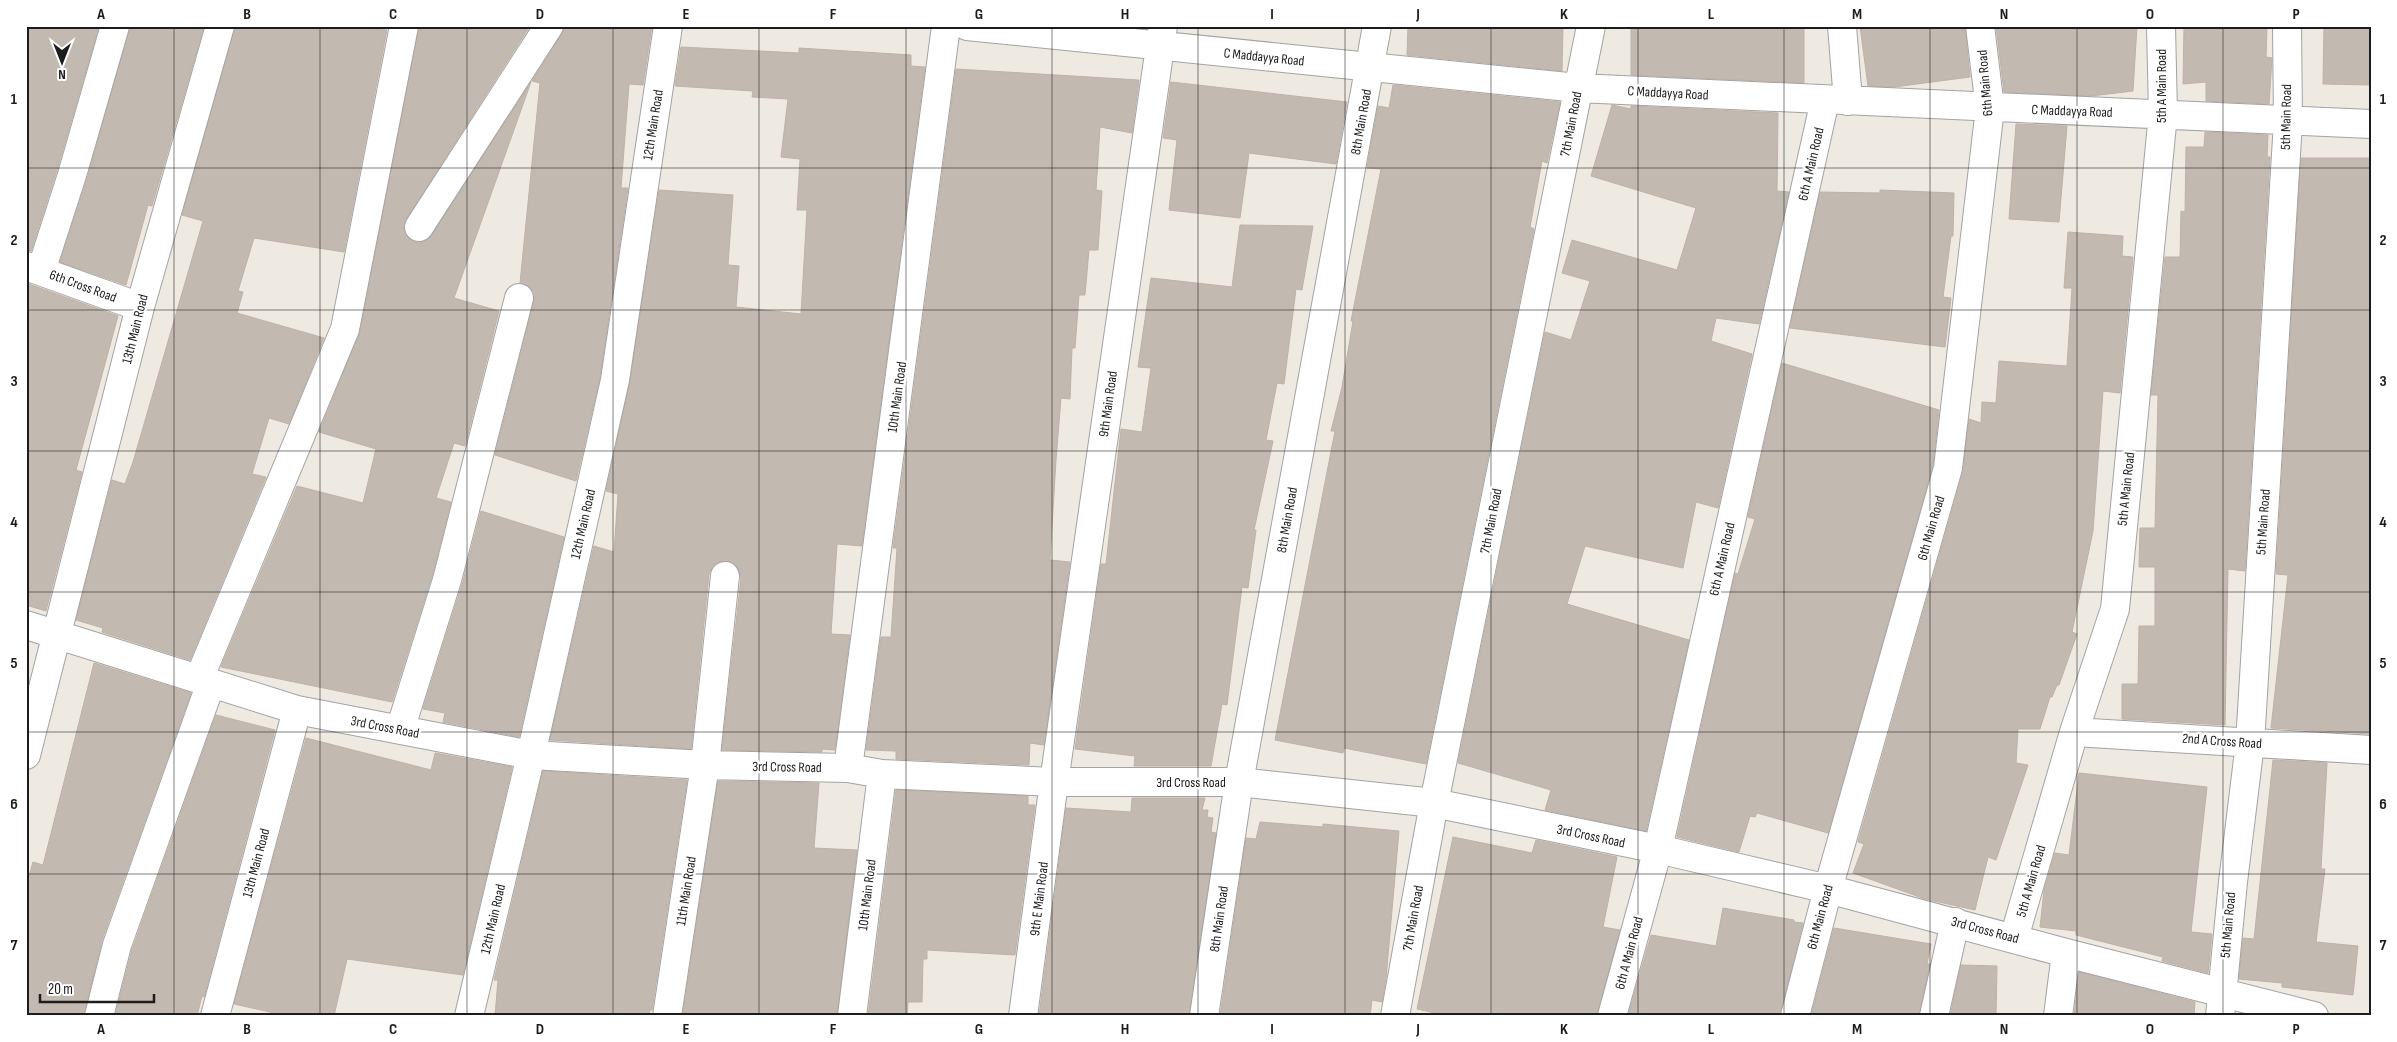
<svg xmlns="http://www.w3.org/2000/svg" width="2397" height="1042" font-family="'Sofia Sans Condensed',sans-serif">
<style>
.building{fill:#c2bab1;stroke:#c0b1a3}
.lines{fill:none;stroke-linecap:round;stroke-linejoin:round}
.street-casing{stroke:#a3a3a3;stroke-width:30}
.street{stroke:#fff;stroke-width:28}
.grid{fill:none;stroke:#1c1c1c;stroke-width:1;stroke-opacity:0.55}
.labels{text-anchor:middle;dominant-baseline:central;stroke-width:5;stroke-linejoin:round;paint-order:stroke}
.street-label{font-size:14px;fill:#1c1c1c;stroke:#fff}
.neatline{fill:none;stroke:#1c1c1c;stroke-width:2}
.grid-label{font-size:16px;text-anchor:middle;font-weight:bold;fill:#1c1c1c}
</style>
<rect width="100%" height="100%" fill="#eeeae1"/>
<path class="building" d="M 26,26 L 99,26 L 57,170 L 31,251 L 26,251 Z
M 130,26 L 204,26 L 152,206 L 148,205 L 126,285 L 60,262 L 87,179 Z
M 235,26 L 316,26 L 387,30 L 344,252 L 254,238 L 238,291 L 243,292 L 237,313 L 324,338 L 289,424 L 269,418 L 252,474 L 266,477 L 190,660 L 102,632 L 103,628 L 76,620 L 112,480 L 125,484 L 133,462 L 203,221 L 182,215 Z
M 419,26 L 530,26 L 406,219 L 403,226 L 405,234 L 411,240 L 419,243 L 426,241 L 432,235 L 531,82 L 454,298 L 499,311 L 465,446 L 454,443 L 436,498 L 451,502 L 432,576 L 392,702 L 221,667 L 297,486 L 363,503 L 376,449 L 319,432 L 360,332 Z
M 565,26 L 652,26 L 643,85 L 629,84 L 621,188 L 628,188 L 600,377 L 576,481 L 495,455 L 534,301 L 534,293 L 530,287 L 520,283 L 540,83 L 532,81 L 562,34 Z
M 1408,26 L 1563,26 L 1562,71 L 1407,55 Z
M 1631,26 L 1804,26 L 1804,83 L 1631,75 Z
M 1860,26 L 1965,26 L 1970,77 L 1894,87 L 1868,86 Z
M 1996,26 L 2137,26 L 2133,91 L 2091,96 L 2004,92 Z
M 2184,26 L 2267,26 L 2266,57 L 2272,58 L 2269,104 L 2206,101 L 2206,82 L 2183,84 Z
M 2324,26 L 2371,26 L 2371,85 L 2323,84 Z
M 681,47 L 799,53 L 799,48 L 911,55 L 911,66 L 925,67 L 862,546 L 837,544 L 831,634 L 850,635 L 835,750 L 822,749 L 822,752 L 722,750 L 741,578 L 739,570 L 735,564 L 726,560 L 718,562 L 713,566 L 709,574 L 691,749 L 550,740 L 594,546 L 614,552 L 618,494 L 606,491 L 630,382 L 659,190 L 733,195 L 728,265 L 739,266 L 736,307 L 801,314 L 807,210 L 797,210 L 800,159 L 781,157 L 788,99 L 752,97 L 753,91 L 675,86 Z
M 956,69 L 1139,80 L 1132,133 L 1100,127 L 1096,190 L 1102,191 L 1098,250 L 1089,250 L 1085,295 L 1079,295 L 1075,348 L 1072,348 L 1070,399 L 1061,398 L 1056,460 L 1050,560 L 1070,562 L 1044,745 L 1030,743 L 1029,765 L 896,759 L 896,751 L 866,750 L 881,637 L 891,637 L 897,548 L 893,548 Z
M 1171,82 L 1347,102 L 1336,164 L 1249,153 L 1240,218 L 1169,210 L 1177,140 L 1163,138 Z
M 1393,85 L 1560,102 L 1547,163 L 1542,161 L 1530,227 L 1534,229 L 1426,764 L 1344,748 L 1343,753 L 1275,740 L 1335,431 L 1331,431 L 1342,387 L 1353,321 L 1351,321 L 1381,169 L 1367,168 L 1378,106 L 1389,108 Z
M 1612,105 L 1631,109 L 1631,106 L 1778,113 L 1777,191 L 1789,192 L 1759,324 L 1716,318 L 1711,341 L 1752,354 L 1718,508 L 1696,502 L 1683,568 L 1585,546 L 1567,604 L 1689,640 L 1646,831 L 1545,810 L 1551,790 L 1458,763 L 1545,332 L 1571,340 L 1590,281 L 1562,273 L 1572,240 L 1677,270 L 1696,208 L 1591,176 Z
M 2016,124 L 2067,126 L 2059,222 L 2009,219 Z
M 2205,132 L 2268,135 L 2267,157 L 2270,157 L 2245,571 L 2228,569 L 2225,725 L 2122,719 L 2122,684 L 2138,684 L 2139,626 L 2155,626 L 2155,567 L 2139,567 L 2140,528 L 2155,528 L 2158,395 L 2151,395 L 2165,257 L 2180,257 L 2181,211 L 2185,212 L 2186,147 L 2204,147 Z
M 2301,158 L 2371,158 L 2371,734 L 2271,728 L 2288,575 L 2276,574 Z
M 1880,190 L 1954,193 L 1953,236 L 1951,236 L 1943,297 L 1951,298 L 1945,347 L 1790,328 L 1820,192 L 1880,193 Z
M 1240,225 L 1313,226 L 1302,290 L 1296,289 L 1284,384 L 1277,383 L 1266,440 L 1273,441 L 1254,530 L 1256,530 L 1248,588 L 1242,587 L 1227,705 L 1222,704 L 1211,766 L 1134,766 L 1135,756 L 1075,749 L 1101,564 L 1106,564 L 1121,429 L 1142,432 L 1151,368 L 1138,367 L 1151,278 L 1232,287 Z
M 2068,232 L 2123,236 L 2122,256 L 2133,257 L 2120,393 L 2103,391 L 2093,531 L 2072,632 L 2077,634 L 2059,685 L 2057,685 L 2052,697 L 2050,697 L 2040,729 L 2018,729 L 2016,763 L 2028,765 L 1996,860 L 1988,857 L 1975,910 L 1925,899 L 1853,873 L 1864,844 L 1858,842 L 1963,472 L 1969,419 L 1981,423 L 1982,402 L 1996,403 L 1999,361 L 2067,366 L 2072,288 L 2064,288 Z
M 26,283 L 118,316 L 76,470 L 82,472 L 46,611 L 26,605 Z
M 1782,363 L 1939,410 L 1933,465 L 1828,833 L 1757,813 L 1755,817 L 1750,816 L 1739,852 L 1677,837 L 1735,573 L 1738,574 L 1755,519 L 1748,517 Z
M 481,511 L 564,537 L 519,737 L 443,722 L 445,713 L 423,709 L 462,585 Z
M 94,663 L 191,693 L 102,940 L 84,1016 L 26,1016 L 26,887 L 33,862 L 43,865 Z
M 216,715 L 275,730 L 204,997 L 202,996 L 197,1016 L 115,1016 L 132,950 Z
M 306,738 L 431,770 L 435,753 L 512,767 L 463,975 L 347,959 L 334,1016 L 288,1016 L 234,1004 Z
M 2273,760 L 2327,763 L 2321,869 L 2325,869 L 2316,942 L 2358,946 L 2353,995 L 2282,987 L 2282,983 L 2239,979 L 2243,938 L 2254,939 Z
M 543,771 L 687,780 L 652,1010 L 650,1010 L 649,1016 L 495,1016 L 498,980 L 494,980 Z
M 2079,773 L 2207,787 L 2191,932 L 2212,934 L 2208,973 L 2162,961 L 2163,957 L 2076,935 L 2076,931 L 2040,927 L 2044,891 L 2055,853 L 2069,855 Z
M 718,781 L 819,783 L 814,848 L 857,850 L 837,1016 L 722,1016 L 683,1013 Z
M 896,790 L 1028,796 L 1028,805 L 1035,805 L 1015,955 L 927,950 L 927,959 L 923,959 L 922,1002 L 908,1002 L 907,1016 L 868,1016 Z
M 1132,798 L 1205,798 L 1202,810 L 1208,810 L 1207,817 L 1213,818 L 1211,832 L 1216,833 L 1189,1016 L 1039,1016 L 1066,808 L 1131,812 Z
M 1260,822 L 1323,827 L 1323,824 L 1399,831 L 1386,978 L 1382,1002 L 1372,1000 L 1370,1016 L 1220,1016 L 1246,838 L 1256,839 Z
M 1453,837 L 1532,853 L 1536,840 L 1617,857 L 1603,927 L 1620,930 L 1597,1016 L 1448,1016 L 1417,1009 Z
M 1723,908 L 1794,920 L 1794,922 L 1803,923 L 1780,1016 L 1628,1016 L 1651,935 L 1716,946 Z
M 1834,928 L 1931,944 L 1927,964 L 1930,964 L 1919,1016 L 1811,1016 Z
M 1961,965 L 1997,966 L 1996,1016 L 1950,1016 Z
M 2079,972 L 2195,1002 L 2194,1016 L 2074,1016 Z"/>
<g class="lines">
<g class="street-casing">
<path id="street" d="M 967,26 L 1578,88 L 2371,124
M 1842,26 L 1848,101
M 419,227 L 549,26
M 26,266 L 140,307
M 41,271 L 72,175 L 115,26
M 26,625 L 297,710 L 531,755 L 705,765 L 848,768 L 882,774 L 1054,782 L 1239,782 L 1434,803 L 1658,849 L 1828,889 L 2066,953 L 2314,1016
M 199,679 L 345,329 L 404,26
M 400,730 L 447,580 L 519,298
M 2074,732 L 2371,750
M 26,755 L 140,307 L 220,26
M 848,768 L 946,26
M 2014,938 L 2074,732 L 2115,609 L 2163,114 L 2161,26
M 99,1016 L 117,945 L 211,683
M 215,1016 L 297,710
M 469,1016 L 531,755 L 615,380 L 668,26
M 667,1016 L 705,765 L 725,576
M 852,1016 L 882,774
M 1023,1016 L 1054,782 L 1163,26
M 1204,1016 L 1239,782 L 1377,26
M 1395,1016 L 1434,803 L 1591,26
M 1612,1016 L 1658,849 L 1825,100
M 1795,1016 L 1828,889 L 1948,468 L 1990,108 L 1980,26
M 1934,1016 L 1955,922
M 2058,1016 L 2066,953
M 2220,1016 L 2233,882 L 2250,743 L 2288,122 L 2287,26"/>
</g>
<use href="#street" class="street"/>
</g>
<path class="grid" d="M 174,26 L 174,1016M 320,26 L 320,1016M 467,26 L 467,1016M 613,26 L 613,1016M 759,26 L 759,1016M 906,26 L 906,1016M 1052,26 L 1052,1016M 1198,26 L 1198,1016M 1345,26 L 1345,1016M 1491,26 L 1491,1016M 1638,26 L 1638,1016M 1784,26 L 1784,1016M 1930,26 L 1930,1016M 2077,26 L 2077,1016M 2223,26 L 2223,1016M 26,168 L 2371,168M 26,310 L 2371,310M 26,451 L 2371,451M 26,592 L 2371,592M 26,732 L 2371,732M 26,874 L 2371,874"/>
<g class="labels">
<g class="street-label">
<text transform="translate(1264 57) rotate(6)">C Maddayya Road</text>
<text transform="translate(1985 83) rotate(-95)">6th Main Road</text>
<text transform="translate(2161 86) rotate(-90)">5th A Main Road</text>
<text transform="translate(1668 93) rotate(3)">C Maddayya Road</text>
<text transform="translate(2072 111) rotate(2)">C Maddayya Road</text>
<text transform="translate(2286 117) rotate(-89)">5th Main Road</text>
<text transform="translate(1361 122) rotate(-80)">8th Main Road</text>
<text transform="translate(1571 124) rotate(-79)">7th Main Road</text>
<text transform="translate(653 125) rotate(-81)">12th Main Road</text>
<text transform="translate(1811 164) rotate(-77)">6th A Main Road</text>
<text transform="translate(83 286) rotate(20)">6th Cross Road</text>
<text transform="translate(135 329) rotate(-76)">13th Main Road</text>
<text transform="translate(897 397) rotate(-82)">10th Main Road</text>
<text transform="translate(1108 404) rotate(-82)">9th Main Road</text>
<text transform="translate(2126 489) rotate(-84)">5th A Main Road</text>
<text transform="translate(1287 520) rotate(-80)">8th Main Road</text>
<text transform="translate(1491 521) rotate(-79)">7th Main Road</text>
<text transform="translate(2263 522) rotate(-86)">5th Main Road</text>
<text transform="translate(583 524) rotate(-77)">12th Main Road</text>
<text transform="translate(1931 528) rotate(-74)">6th Main Road</text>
<text transform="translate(1722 559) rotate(-77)">6th A Main Road</text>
<text transform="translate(385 727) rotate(11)">3rd Cross Road</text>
<text transform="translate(2222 741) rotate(4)">2nd A Cross Road</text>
<text transform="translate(787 767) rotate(1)">3rd Cross Road</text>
<text x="1191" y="782">3rd Cross Road</text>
<text transform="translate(1591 836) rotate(12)">3rd Cross Road</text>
<text transform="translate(256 863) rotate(-75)">13th Main Road</text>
<text transform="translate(2031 881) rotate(-74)">5th A Main Road</text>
<text transform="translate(686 891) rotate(-81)">11th Main Road</text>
<text transform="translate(867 895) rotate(-83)">10th Main Road</text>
<text transform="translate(1039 899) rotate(-83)">9th E Main Road</text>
<text transform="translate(1820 917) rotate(-75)">6th Main Road</text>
<text transform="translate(1413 918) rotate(-80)">7th Main Road</text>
<text transform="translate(493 919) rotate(-77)">12th Main Road</text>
<text transform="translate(1219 919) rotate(-82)">8th Main Road</text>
<text transform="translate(2228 925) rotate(-85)">5th Main Road</text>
<text transform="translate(1985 930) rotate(15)">3rd Cross Road</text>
<text transform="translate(1629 953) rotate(-75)">6th A Main Road</text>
</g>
</g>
<rect width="2397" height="1042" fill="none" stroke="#ffffff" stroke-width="55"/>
<g transform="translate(62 62) rotate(180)" stroke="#ffffff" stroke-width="4" paint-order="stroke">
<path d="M0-4L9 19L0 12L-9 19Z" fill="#1c1c1c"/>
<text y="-8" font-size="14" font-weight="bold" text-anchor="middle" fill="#1c1c1c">N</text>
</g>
<path d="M40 994v8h114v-8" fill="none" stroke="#1c1c1c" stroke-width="2.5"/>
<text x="48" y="994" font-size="15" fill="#1c1c1c" stroke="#ffffff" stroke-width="4" paint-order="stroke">20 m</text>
<rect x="28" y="28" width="2342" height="986" class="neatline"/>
<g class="grid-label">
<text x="101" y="19">A</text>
<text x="247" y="19">B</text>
<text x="393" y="19">C</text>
<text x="540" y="19">D</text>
<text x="686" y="19">E</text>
<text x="833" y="19">F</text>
<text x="979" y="19">G</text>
<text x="1125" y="19">H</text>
<text x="1272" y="19">I</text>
<text x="1418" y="19">J</text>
<text x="1564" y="19">K</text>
<text x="1711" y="19">L</text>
<text x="1857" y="19">M</text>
<text x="2004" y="19">N</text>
<text x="2150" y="19">O</text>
<text x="2296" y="19">P</text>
<text x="14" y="104">1</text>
<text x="2383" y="104">1</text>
<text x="14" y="245">2</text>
<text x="2383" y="245">2</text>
<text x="14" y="386">3</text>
<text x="2383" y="386">3</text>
<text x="14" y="527">4</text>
<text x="2383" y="527">4</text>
<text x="14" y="668">5</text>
<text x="2383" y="668">5</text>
<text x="14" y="809">6</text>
<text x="2383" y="809">6</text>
<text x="14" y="950">7</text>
<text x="2383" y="950">7</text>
<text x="101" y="1034">A</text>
<text x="247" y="1034">B</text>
<text x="393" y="1034">C</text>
<text x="540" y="1034">D</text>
<text x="686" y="1034">E</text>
<text x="833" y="1034">F</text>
<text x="979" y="1034">G</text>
<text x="1125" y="1034">H</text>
<text x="1272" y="1034">I</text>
<text x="1418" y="1034">J</text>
<text x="1564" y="1034">K</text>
<text x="1711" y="1034">L</text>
<text x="1857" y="1034">M</text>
<text x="2004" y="1034">N</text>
<text x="2150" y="1034">O</text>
<text x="2296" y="1034">P</text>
</g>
</svg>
